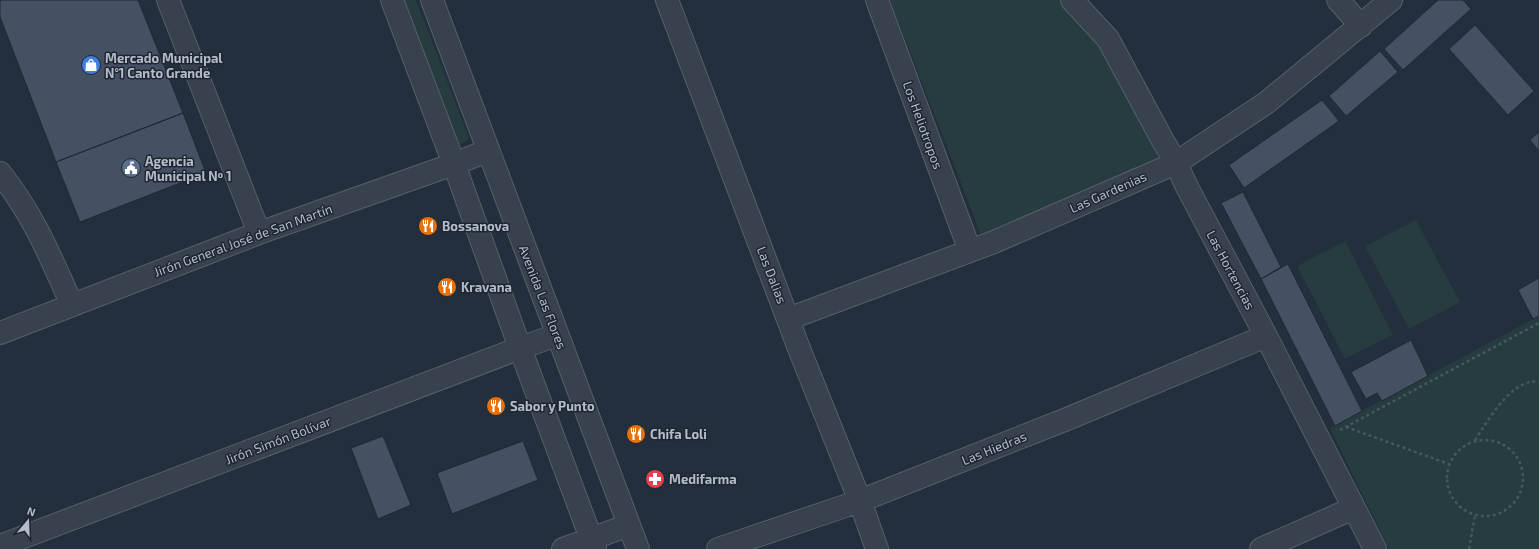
<svg xmlns="http://www.w3.org/2000/svg" width="1539" height="549" font-family="'Exo 2',sans-serif">
<style>
.green{fill:#263c3f}
.building{fill:#455162;stroke:#1f2835}
.lines{fill:none;stroke-linecap:round;stroke-linejoin:round}
.minor-casing{stroke:#565f6c;stroke-width:24}
.path{stroke:#44595c;stroke-width:2.5;stroke-dasharray:3 3;stroke-linecap:butt}
.minor{stroke:#38414e;stroke-width:22}
.labels{text-anchor:middle;dominant-baseline:central;stroke-width:3;stroke-linejoin:round;paint-order:stroke}
.poi-label{font-size:13px;font-weight:bold;fill:#b4bcc9;stroke:#1d2633;text-anchor:start}
.street-label{font-size:13px;fill:#b4bcc9;stroke:#1d2633}
</style>
<rect width="100%" height="100%" fill="#242f3e"/>
<path class="green" d="M 396,0 L 416,0 L 469,138 L 464,143 L 456,145 Z
M 890,0 L 1059,0 L 1100,46 L 1159,159 L 981,235 Z
M 1416,220 L 1460,302 L 1409,329 L 1365,246 Z
M 1345,241 L 1393,335 L 1345,359 L 1297,266 Z
M 1539,316 L 1539,549 L 1389,549 L 1330,428 Z"/>
<path class="building" d="M 0,0 L 138,0 L 183,113 L 56,162 L 0,17 Z
M 1438,0 L 1463,0 L 1471,9 L 1403,70 L 1384,49 Z
M 1475,25 L 1534,91 L 1508,115 L 1449,49 Z
M 1380,51 L 1398,72 L 1346,116 L 1329,96 Z
M 1322,100 L 1339,121 L 1244,188 L 1229,165 Z
M 183,113 L 206,173 L 80,222 L 56,162 Z
M 1539,132 L 1539,151 L 1530,140 Z
M 1243,192 L 1281,267 L 1261,279 L 1221,203 Z
M 1288,264 L 1362,411 L 1335,426 L 1261,279 Z
M 1539,278 L 1539,316 L 1533,319 L 1518,290 Z
M 1411,340 L 1428,376 L 1382,401 L 1377,393 L 1366,399 L 1351,372 Z
M 383,436 L 411,505 L 378,519 L 351,448 Z
M 523,441 L 538,480 L 452,514 L 437,473 Z"/>
<g class="lines">
<g class="minor-casing">
<path id="minor" d="M 168,0 L 259,233
M 392,0 L 454,164 L 520,348 L 595,549
M 432,0 L 638,549
M 667,0 L 798,346 L 860,501 L 877,549
M 877,0 L 970,251
M 1072,0 L 1108,39 L 1163,141 L 1176,163 L 1187,187 L 1266,336 L 1375,549
M 1338,0 L 1361,26
M 0,173 C 33,214 51,258 72,305
M 788,319 L 994,242 L 1176,163 L 1266,103 L 1391,0
M 0,333 L 259,233 L 454,164 L 487,151
M 0,546 L 520,348 L 557,335
M 563,549 L 629,525
M 718,549 L 860,501 L 1067,419 L 1266,336
M 1261,549 L 1354,508"/>
</g>
<path class="path" d="M 1346,427 L 1449,464
M 1340,430 L 1539,323
M1447 478a38 38 0 1 1 76 0a38 38 0 1 1-76 0Z
M 1475,440 C 1487,422 1507,387 1530,382 C 1532,381 1536,382 1539,382
M 1469,549 L 1475,515"/>
<use href="#minor" class="minor"/>
</g>
<defs>
<g id="shop-disc" transform="scale(1)"><circle r="9.5" fill="#3f7fe0" stroke="#1d2633"/><path d="M-5-2.5h2.3a2.7 3.5 0 0 1 5.4 0H5L5.5 6h-11ZM-1.5-2.5h3a1.5 2.3 0 0 0-3 0Z" fill="#fff"/></g>
<g id="civic-disc" transform="scale(1)"><circle r="9.5" fill="#5c6f8a" stroke="#1d2633"/><path d="M-.6-6.5H3V-4.5H.6V-3L4-1V1h2V6H-6V1h2V-1L-.6-3ZM-1.2 2.5V6h2.4V2.5Z" fill="#fff"/></g>
<g id="restaurant-disc" transform="scale(1)"><circle r="9.5" fill="#e8710a" stroke="#1d2633"/><path d="M-5-6h1v4h1v-4h1v4h1v-4h1v5L-1.5 .5V6h-2V.5L-5-1ZM5-6V6H3V1.5H1.5Q1.5-4 5-6Z" fill="#fff"/></g>
<g id="pharmacy-disc" transform="scale(1)"><circle r="9.5" fill="#e0444e" stroke="#1d2633"/><path d="M-2-6h4v4h4v4h-4v4h-4v-4h-4v-4h4Z" fill="#fff"/></g>
</defs>
<g fill-rule="evenodd">
<use href="#shop-disc" x="91" y="65"/>
<use href="#civic-disc" x="131" y="168"/>
<use href="#restaurant-disc" x="428" y="226"/>
<use href="#restaurant-disc" x="447" y="287"/>
<use href="#restaurant-disc" x="496" y="406"/>
<use href="#restaurant-disc" x="636" y="434"/>
<use href="#pharmacy-disc" x="655" y="479"/>
</g>
<g class="labels">
<g class="poi-label">
<text x="105" y="58">Mercado Municipal<tspan x="105" dy="15">N°1 Canto Grande</tspan></text>
<text x="145" y="161">Agencia<tspan x="145" dy="15">Municipal Nº 1</tspan></text>
<text x="442" y="226">Bossanova</text>
<text x="461" y="287">Kravana</text>
<text x="510" y="406">Sabor y Punto</text>
<text x="650" y="434">Chifa Loli</text>
<text x="669" y="479">Medifarma</text>
</g>
<g class="street-label">
<text transform="translate(923 125) rotate(70)">Los Heliotropos</text>
<text transform="translate(1108 192) rotate(-24)">Las Gardenias</text>
<text transform="translate(243 240) rotate(-20)">Jirón General José de San Martín</text>
<text transform="translate(1231 270) rotate(62)">Las Hortencias</text>
<text transform="translate(772 275) rotate(69)">Las Dalias</text>
<text transform="translate(543 297) rotate(69)">Avenida Las Flores</text>
<text transform="translate(278 440) rotate(-21)">Jirón Simón Bolívar</text>
<text transform="translate(994 448) rotate(-22)">Las Hiedras</text>
</g>
</g>
<g transform="translate(28 521) rotate(19)" stroke="#1d2633" stroke-width="3" paint-order="stroke">
<path d="M0-3L7 15L0 10L-7 15Z" fill="#b4bcc9"/>
<text y="-6" font-size="11" font-weight="bold" text-anchor="middle" fill="#b4bcc9">N</text>
</g>
</svg>
